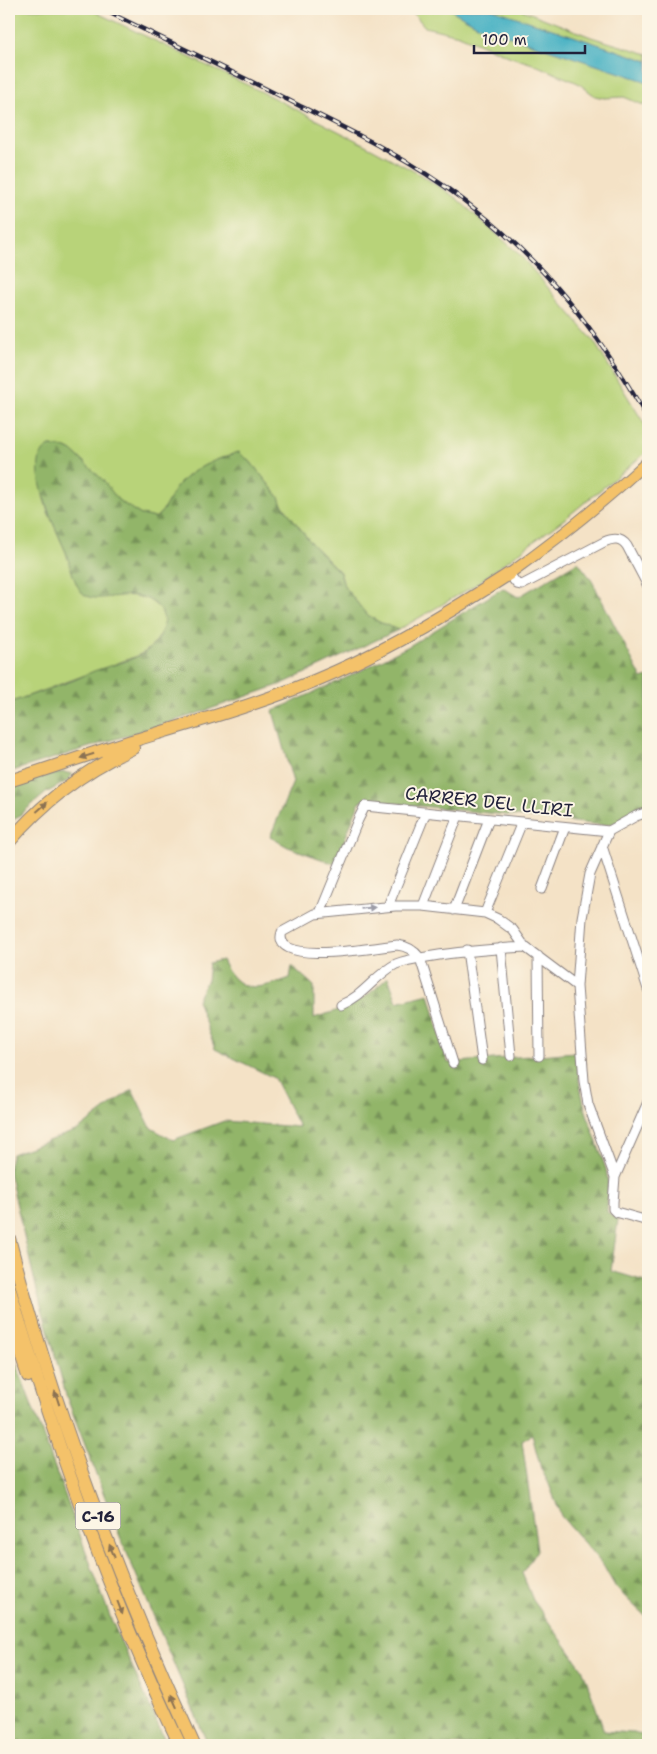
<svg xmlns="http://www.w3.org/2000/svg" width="657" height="1754" font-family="'Shantell Sans',sans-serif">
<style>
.grass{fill:#b8d379;stroke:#6d7a5a}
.forest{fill:url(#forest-firs);stroke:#5a6c52}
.water{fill:#44b0c3;stroke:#33697f}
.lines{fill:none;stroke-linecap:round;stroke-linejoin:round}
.minor-casing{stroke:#8b8280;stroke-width:11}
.major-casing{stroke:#8b8280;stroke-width:12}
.highway-casing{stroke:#8b8280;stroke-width:14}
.minor{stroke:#fff;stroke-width:9}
.major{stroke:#f4c26a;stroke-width:10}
.highway{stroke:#f4c26a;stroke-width:12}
.rail-casing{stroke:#22223b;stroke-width:4.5}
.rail{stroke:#fcf5e5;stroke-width:2.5;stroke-dasharray:8;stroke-linecap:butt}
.oneway{fill:#8b7252}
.oneway2{fill:#9c9ca7}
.labels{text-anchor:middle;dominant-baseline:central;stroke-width:4;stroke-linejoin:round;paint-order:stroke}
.shield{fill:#fcf5e5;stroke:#63616e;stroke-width:1}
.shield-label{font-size:16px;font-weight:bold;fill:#22223b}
.street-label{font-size:18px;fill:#22223b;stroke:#fcf5e5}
</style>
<defs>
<pattern id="forest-firs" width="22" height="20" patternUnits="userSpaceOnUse" patternTransform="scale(1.25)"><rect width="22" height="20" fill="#92b569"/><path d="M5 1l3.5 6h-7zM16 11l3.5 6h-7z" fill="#779358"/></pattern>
</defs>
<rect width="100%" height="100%" fill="#fcf5e5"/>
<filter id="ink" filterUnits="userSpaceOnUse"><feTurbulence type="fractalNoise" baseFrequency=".02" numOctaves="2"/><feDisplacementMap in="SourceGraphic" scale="10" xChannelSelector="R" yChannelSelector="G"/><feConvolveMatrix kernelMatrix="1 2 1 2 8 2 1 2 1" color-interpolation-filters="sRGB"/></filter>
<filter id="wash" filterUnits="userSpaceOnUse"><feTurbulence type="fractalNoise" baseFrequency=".0096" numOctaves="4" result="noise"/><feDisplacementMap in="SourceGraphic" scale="20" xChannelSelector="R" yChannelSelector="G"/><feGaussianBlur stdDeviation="1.12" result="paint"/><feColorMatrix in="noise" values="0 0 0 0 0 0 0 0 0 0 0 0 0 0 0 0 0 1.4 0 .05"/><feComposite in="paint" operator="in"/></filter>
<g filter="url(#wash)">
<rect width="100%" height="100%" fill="#f4e2c6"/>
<path class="grass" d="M 9,9 L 89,9 L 264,93 L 373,149 L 419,174 L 455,197 L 520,255 L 593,340 L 648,430 L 648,451 L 567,517 L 472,587 L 398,630 L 379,622 L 366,614 L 344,586 L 340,572 L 311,543 L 281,503 L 279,497 L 249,460 L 244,457 L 239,452 C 217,459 189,469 175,489 C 168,499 166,510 155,518 L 141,515 L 118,500 L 102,480 L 72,451 L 66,448 L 50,446 L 43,496 L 48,512 L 66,552 L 77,584 L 90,597 L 131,595 L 148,599 L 162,610 L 164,616 L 164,626 L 162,633 L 154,644 L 145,652 L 134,657 L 9,703 Z
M 410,9 L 449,9 L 481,27 L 648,82 L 648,107 L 624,97 L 604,98 L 595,96 L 578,83 L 533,64 L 511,57 L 459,35 L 425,27 Z
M 492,9 L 520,9 L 591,37 L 648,54 L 648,61 Z"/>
<path class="forest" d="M 50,446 L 66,448 L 72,451 L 103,480 L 118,500 L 141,515 L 155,518 C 166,510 168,499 175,489 C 189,469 217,459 239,452 L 244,457 L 249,460 L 279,497 L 281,503 L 311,543 L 340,573 L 344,586 L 366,614 L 379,622 L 398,630 L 282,684 L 193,715 L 9,772 L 9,703 C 27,696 47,690 66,683 C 76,680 84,675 94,671 C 111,665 128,662 144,653 C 161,642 173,617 154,603 C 132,586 100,605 85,595 C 74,588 70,562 65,550 C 56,529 46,509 41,486 C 38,473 35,453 50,446 Z
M 578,562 L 591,579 L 642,679 L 648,677 L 648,807 L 612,824 L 602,825 L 363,800 L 359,803 L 335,864 L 288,847 L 270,837 L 293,782 L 273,711 L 348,677 L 409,646 L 503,588 L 518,597 Z
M 64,772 L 72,774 L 69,780 L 46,793 L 9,824 L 9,784 Z
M 222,960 C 238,996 259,989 290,978 L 292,966 L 314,986 L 314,1018 C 349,1007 362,1003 388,977 L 397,1002 L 429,994 L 448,1063 L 575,1052 L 580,1086 L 585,1108 L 606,1169 L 608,1182 L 607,1212 L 618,1220 L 611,1271 L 648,1282 L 648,1617 L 647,1618 L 616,1588 L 603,1565 L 561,1516 L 549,1484 L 541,1469 L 532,1435 L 522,1441 L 537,1550 L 522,1573 L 533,1600 L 583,1670 L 604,1731 L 648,1734 L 648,1745 L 208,1745 L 119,1534 L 67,1398 L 36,1287 L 9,1172 L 9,1164 L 12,1154 L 78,1130 L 132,1089 L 151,1128 L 173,1140 L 224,1121 L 299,1127 L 274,1078 L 215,1049 L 197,1000 L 207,980 L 209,963 Z
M 9,1344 L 111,1619 L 167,1745 L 9,1745 Z"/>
<path class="water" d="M 449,9 L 492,9 L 648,61 L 648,82 L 481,27 Z"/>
</g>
<g filter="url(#ink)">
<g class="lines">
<g class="minor-casing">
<path id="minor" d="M 509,574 L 517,584 L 522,585 L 604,542 C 613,538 621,537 627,546 L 648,586
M 602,846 L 648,989
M 542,889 L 565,827
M 388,906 L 426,812
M 423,906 L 458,816
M 454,910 L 489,819
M 320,913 L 358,820 L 365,806 L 609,831
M 485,913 L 522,822
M 501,948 L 511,1056
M 467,950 L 482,1060
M 538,956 L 539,1056
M 341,1005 C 365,995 375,975 396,964 C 408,959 421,958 433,956 C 464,951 494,949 525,947
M 453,1063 L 420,958 C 414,950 407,946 397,945 C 383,946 269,968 282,932 L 315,914 L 395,906 L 423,906 L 485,913 L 498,919 L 513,930 L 525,947 L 577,986
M 648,1102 L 615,1177 L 613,1202 L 613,1209 L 616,1212 L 648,1221
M 615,1177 L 588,1104 L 584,1081 L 577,986 L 582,918 L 590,874 L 609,831 L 636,816 L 648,812"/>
</g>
<g class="major-casing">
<path id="major" d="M 509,574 C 558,539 604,502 648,461"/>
</g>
<g class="highway-casing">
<path id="highway" d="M 9,781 C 51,768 92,753 135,740 C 202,720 270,701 335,672 C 396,645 453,610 509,574
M 9,842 C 43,802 85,770 133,748
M 9,1238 C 54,1412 119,1582 194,1745
M 9,1287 C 55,1443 110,1598 180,1745
M 9,1319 L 28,1376"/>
</g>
<use href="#minor" class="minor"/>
<use href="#major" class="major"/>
<use href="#highway" class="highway"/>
<g class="rail-casing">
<path id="rail" d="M 102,9 C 167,41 233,72 298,105 C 355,133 411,160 462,199 C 543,260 598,331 648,419"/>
</g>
<use href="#rail" class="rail"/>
</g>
<defs><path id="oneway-solid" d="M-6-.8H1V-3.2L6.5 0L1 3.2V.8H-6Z" transform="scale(1.25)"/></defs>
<g class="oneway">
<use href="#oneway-solid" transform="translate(87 756) rotate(162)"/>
<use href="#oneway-solid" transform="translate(42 807) rotate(-42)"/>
<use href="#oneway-solid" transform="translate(57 1398) rotate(-108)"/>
<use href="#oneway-solid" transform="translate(112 1551) rotate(-112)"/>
<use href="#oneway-solid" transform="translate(120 1608) rotate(69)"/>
<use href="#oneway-solid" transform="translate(174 1701) rotate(-114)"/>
</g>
<use class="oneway2" href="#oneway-solid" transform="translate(368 908) rotate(-6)"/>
</g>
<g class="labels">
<rect class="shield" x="75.5" y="1502.5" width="45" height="27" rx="4"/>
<g class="shield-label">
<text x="98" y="1516">C-16</text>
</g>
<g class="street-label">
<text transform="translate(489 802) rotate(6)">CARRER DEL LLIRI</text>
</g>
</g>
<rect width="657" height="1754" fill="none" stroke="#fcf5e5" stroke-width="30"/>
<path d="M474 45v8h111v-8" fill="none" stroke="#22223b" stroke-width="2.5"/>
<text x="482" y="45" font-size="15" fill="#22223b" stroke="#fcf5e5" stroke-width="4" paint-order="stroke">100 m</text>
</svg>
